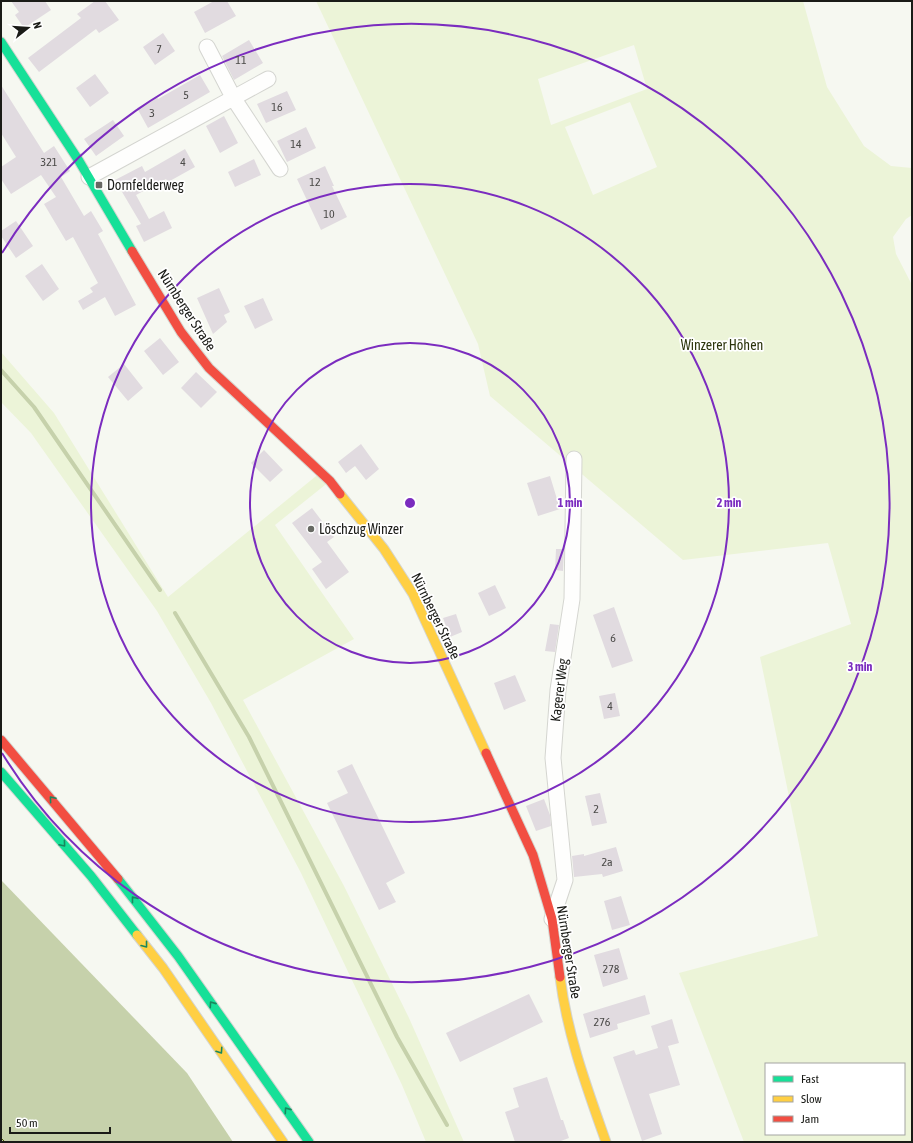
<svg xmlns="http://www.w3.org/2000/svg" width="913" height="1143" font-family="'Asap Condensed',sans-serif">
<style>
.green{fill:#ecf4d8;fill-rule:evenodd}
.water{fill:#c6d1ab}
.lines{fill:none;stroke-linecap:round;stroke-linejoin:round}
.stream{stroke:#c6d1ab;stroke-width:4}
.ferry{stroke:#465500;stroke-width:1;stroke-dasharray:5 4;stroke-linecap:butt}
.building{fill:#e1dbe0}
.street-casing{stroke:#d4d5d0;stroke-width:17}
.fast-casing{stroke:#d4d5d0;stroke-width:11}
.slow-casing{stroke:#d4d5d0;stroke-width:11}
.jam-casing{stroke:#d4d5d0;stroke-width:11}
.street{stroke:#fefefd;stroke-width:15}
.fast{stroke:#16e098;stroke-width:9}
.slow{stroke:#ffcf43;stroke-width:9}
.jam{stroke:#f24e42;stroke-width:9}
.oneway{stroke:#18875e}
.ring{fill:none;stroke:#7b2cbf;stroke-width:2}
.poi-dot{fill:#676863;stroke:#fff;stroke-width:1.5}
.labels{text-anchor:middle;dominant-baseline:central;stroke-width:3.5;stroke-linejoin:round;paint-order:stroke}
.number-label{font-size:12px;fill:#4c4b49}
.poi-label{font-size:14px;fill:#1a1b17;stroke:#fff;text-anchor:start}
.street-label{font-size:14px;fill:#1a1b17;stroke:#fff}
.park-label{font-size:14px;fill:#2b340c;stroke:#fff}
.centre{fill:#7b2cbf;stroke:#fff;stroke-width:2}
.ring-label{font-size:12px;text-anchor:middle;font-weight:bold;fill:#7b2cbf;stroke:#fff;stroke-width:3.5;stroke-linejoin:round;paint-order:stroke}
</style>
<rect width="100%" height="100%" fill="#f6f8f1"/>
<path class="green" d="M 316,1 L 803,1 L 827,87 L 864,146 L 891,166 L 912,168 L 912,215 L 906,219 L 893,237 L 896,254 L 912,285 L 912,1142 L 744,1142 L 679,973 L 818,936 L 760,657 L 851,624 L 828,543 L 683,560 L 490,396 L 478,344 ZM 634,45 L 647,89 L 551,125 L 538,79 ZM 630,102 L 657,167 L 593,195 L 565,127 ZM 766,1064 L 904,1064 L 904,1134 L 766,1134 Z
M 1,352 L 54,413 L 168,597 L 321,472 L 330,481 L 275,525 L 354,639 L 243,700 L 344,886 L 409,1018 L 464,1142 L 426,1142 L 402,1085 L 301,873 L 211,703 L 157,611 L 31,433 L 1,402 Z"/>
<path class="water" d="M 1,880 L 187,1073 L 233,1142 L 1,1142 Z"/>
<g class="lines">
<path class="stream" d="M 1,370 L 34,407 L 160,590
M 175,613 L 249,737 L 397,1037 L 447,1125"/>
<path class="ferry" d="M 1,1138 L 5,1142"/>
</g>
<path class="building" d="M 11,1 L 45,1 L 51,10 L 24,28 L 15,15 L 19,12 Z
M 95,1 L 105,1 L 119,20 L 99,33 L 96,29 L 39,72 L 28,58 L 81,18 L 77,14 Z
M 214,1 L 227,1 L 236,16 L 205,33 L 194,12 Z
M 163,33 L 175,51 L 155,65 L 143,47 Z
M 249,40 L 263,63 L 234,80 L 222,56 Z
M 95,74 L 109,93 L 90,107 L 76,88 Z
M 200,75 L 210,92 L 148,128 L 137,108 L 157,97 L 158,99 Z
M 1,85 L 44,153 L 54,146 L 70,171 L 61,177 L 84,216 L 91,211 L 103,231 L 98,234 L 136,305 L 115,316 L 105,297 L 83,310 L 78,301 L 93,292 L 90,288 L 98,283 L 73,237 L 66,241 L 44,204 L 56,197 L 41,175 L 11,194 L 1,179 L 1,167 L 16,157 L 1,133 Z
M 287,91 L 296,110 L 266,123 L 257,104 Z
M 224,116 L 238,143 L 220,153 L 206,126 Z
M 113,120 L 124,136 L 96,156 L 84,139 Z
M 306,127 L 316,148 L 287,162 L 277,141 Z
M 185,149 L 195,167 L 168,182 L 166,179 L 136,195 L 149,219 L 164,211 L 172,228 L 144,242 L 136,226 L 141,224 L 115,180 L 142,166 L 145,172 Z
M 254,159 L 261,175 L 235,187 L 228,172 Z
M 325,166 L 334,186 L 332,186 L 347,217 L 321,230 L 297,179 Z
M 16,221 L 33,246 L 16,258 L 1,236 L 1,231 Z
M 42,264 L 59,289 L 43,301 L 25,276 Z
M 219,288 L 230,312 L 224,315 L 227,322 L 213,334 L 197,298 Z
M 263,298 L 273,320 L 255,329 L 244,306 Z
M 160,338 L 179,362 L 163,375 L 144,351 Z
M 124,364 L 143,388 L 128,401 L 108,377 Z
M 196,372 L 217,392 L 201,408 L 181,388 Z
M 361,444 L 379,469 L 366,480 L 355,466 L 346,473 L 338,462 Z
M 264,450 L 283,470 L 270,482 L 251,463 Z
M 550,476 L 560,509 L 538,516 L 527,483 Z
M 312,508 L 334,537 L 327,542 L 349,572 L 326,589 L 312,569 L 322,562 L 292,523 Z
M 556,549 L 564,549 L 563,571 L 555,570 Z
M 495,585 L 506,608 L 489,616 L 478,593 Z
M 614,607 L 633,661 L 612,668 L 593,615 Z
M 456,614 L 462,632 L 450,637 L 443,618 Z
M 550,624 L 559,625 L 555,652 L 545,651 Z
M 515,675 L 526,701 L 504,710 L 494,683 Z
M 615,693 L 620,716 L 604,719 L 599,696 Z
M 352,764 L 405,873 L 386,883 L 396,902 L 379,910 L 327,803 L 348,793 L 337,771 Z
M 600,793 L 607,823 L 592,826 L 585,796 Z
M 544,799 L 550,815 L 551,826 L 536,831 L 526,806 Z
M 616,847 L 623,871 L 603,877 L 602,874 L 574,877 L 572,856 L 584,854 L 584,856 Z
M 621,896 L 630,925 L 612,930 L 604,901 Z
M 619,948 L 628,979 L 603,987 L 594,955 Z
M 529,994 L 543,1022 L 460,1062 L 446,1033 Z
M 645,995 L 650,1014 L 617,1024 L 618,1029 L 590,1038 L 583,1014 Z
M 672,1019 L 679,1043 L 668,1046 L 680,1085 L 649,1094 L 662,1134 L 642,1141 L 613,1057 L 634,1050 L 636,1055 L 658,1048 L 651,1026 Z
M 547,1077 L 561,1120 L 563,1120 L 569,1138 L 558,1142 L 515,1142 L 505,1112 L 519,1107 L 513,1088 Z"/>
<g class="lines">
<g class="street-casing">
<path id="street" d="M 207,47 L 234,99 L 280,169
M 89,177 L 268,79
M 552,919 L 565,880 L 553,758 L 558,690 L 572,599 L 574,459"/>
</g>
<g class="fast-casing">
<path id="fast" d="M 1,42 L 79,161 L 132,251
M 1,772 L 91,876 L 137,935
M 118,879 L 178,956 L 309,1142"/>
</g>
<g class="slow-casing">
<path id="slow" d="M 340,494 L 384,549 L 413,594 L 486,753
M 137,935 L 163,968 L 283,1142
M 560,977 C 567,1034 587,1088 606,1142"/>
</g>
<g class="jam-casing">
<path id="jam" d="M 132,251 L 181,332 L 209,368 L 330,481 L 340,494
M 1,740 L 118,879
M 486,753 L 533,855 L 552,919 L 560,977"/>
</g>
<use href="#street" class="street"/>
<use href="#fast" class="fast"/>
<use href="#slow" class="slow"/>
<use href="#jam" class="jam"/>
</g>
<defs><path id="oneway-chevron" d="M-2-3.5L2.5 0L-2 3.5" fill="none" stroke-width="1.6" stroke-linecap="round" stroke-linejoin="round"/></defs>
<g class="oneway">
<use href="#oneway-chevron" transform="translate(52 799) rotate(-130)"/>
<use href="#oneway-chevron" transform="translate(63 844) rotate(50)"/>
<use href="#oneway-chevron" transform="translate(134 899) rotate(-128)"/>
<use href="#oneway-chevron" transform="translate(145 945) rotate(52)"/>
<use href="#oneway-chevron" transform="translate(212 1004) rotate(-125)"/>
<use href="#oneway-chevron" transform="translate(220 1051) rotate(56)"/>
<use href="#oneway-chevron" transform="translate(287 1110) rotate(-125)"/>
</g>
<g class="ring">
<circle cx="410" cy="503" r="160"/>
<circle cx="410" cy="503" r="319"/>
<path d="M2 253A479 479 0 1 1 2 753"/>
</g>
<g class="poi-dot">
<rect x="95" y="181" width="8" height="8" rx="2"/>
<circle cx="311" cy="529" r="4"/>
</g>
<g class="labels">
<g class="number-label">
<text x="159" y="49">7</text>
<text x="241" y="60">11</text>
<text x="186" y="95">5</text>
<text x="277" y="107">16</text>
<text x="152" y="113">3</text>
<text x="296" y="144">14</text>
<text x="49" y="162">321</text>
<text x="183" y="162">4</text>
<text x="315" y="182">12</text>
<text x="329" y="214">10</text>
<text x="613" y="638">6</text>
<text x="610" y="706">4</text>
<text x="596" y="809">2</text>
<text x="607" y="862">2a</text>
<text x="611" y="969">278</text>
<text x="602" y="1022">276</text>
</g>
<g class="poi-label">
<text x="107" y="185">Dornfelderweg</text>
<text x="319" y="529">Löschzug Winzer</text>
</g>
<g class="street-label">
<text transform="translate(187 310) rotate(57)">Nürnberger Straße</text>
<text transform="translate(436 616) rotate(64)">Nürnberger Straße</text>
<text transform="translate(559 690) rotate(-83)">Kagerer Weg</text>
<text transform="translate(569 952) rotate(81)">Nürnberger Straße</text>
</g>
<g class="park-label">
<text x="722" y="345">Winzerer Höhen</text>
</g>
</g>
<circle cx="410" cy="503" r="6" class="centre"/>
<g class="ring-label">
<text x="570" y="507">1 min</text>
<text x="729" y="507">2 min</text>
<text x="860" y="671">3 min</text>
</g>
<rect width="913" height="1143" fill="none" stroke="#1a1b17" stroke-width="4"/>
<rect x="765" y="1063" width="140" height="72" fill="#ffffff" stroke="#a3a4a2"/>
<rect x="773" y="1076" width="20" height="6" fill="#16e098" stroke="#a3a4a2"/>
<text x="801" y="1083" font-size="12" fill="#1a1b17">Fast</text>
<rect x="773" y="1096" width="20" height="6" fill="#ffcf43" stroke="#a3a4a2"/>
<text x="801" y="1103" font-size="12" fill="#1a1b17">Slow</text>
<rect x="773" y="1116" width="20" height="6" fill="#f24e42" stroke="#a3a4a2"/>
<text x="801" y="1123" font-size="12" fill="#1a1b17">Jam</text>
<g transform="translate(28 28) rotate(73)" stroke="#ffffff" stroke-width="3" paint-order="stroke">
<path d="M0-3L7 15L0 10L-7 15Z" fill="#1a1b17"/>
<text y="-6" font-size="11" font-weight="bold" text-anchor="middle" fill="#1a1b17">N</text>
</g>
<path d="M10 1127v6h100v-6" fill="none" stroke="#1a1b17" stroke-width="2"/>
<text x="16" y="1127" font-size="12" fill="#1a1b17" stroke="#ffffff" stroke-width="3" paint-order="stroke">50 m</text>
</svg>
